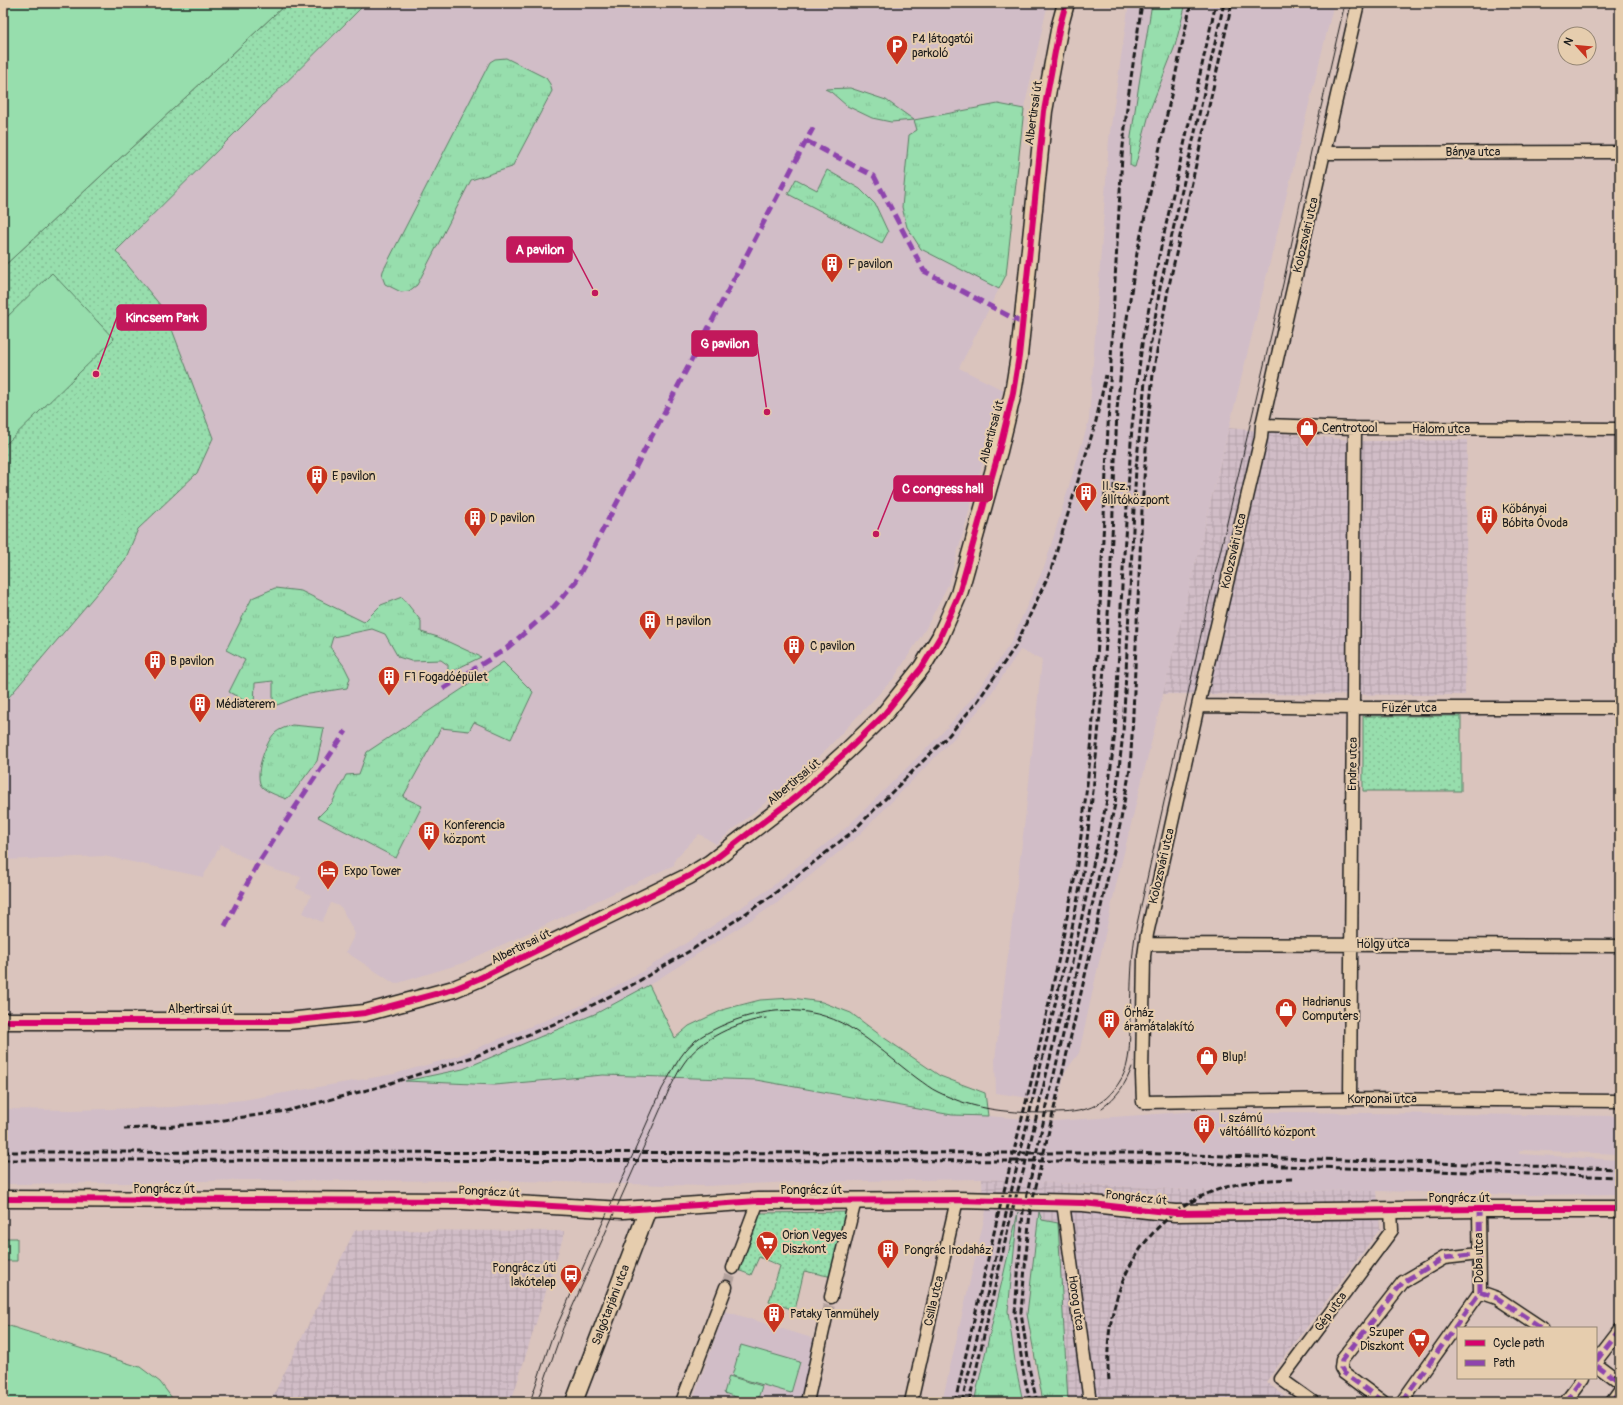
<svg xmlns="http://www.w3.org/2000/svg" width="1623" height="1405" font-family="Pangolin,sans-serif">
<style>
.built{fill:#d1bdc7}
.industrial{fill:url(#industrial-grid)}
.grass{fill:url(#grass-tufts);stroke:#5a7d64}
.park{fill:url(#park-dots);stroke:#5a7d64}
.garden{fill:#97dead;stroke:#5a7d64}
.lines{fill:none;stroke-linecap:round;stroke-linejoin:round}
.minor-tunnel{stroke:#b4a29d;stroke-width:12;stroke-dasharray:12 6;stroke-linecap:butt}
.minor-casing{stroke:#1c1c1c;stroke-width:15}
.tertiary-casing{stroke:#1c1c1c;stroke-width:19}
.minor{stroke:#e6cdae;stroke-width:12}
.tertiary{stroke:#e6cdae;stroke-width:16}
.tram{stroke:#1c1c1c;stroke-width:1}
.rail{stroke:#1c1c1c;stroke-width:3;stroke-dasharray:6 3;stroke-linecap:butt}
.quiet{stroke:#8e44ad;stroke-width:5;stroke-dasharray:10 5;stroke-linecap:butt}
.cycleway-casing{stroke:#e6cdae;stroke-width:8}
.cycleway{stroke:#d6006c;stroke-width:6}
.labels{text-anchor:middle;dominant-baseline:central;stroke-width:4;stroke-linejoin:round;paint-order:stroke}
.poi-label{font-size:12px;fill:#1c1c1c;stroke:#e6cdae;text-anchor:start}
.street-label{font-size:12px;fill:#1c1c1c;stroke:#e6cdae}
.leader{fill:none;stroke:#c2185b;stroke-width:1.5}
.callout-dot{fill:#c2185b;stroke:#e6cdae;stroke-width:1.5}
.callout{fill:#c2185b;stroke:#c2185b;stroke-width:1.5}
.callout-label{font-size:13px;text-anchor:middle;font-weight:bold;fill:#fff}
</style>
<defs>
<pattern id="industrial-grid" width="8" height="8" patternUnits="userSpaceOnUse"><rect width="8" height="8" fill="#d1bdc7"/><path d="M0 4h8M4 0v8" fill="none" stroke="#b3a2aa"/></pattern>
<pattern id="grass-tufts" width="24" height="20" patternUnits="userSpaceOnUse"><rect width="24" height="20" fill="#97dead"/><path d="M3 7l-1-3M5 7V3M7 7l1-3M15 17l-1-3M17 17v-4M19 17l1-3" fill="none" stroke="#82be94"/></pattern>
<pattern id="park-dots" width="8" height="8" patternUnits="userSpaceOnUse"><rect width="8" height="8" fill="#97dead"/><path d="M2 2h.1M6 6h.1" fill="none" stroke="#82be94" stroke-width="1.8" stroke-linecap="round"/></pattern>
</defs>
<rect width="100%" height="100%" fill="#dac4bd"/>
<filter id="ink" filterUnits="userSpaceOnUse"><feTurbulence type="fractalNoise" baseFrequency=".025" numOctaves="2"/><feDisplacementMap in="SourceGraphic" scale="8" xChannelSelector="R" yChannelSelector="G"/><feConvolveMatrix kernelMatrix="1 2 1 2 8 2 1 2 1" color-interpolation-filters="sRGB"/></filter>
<g filter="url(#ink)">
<path class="built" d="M 366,3 L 1048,3 L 1024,109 L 1006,275 L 959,368 L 1003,390 L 949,583 L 926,628 L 894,678 L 817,759 L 716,844 L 699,834 L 675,859 L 674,865 L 463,963 L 395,984 L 346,952 L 355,934 L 341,907 L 331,903 L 322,922 L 303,913 L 311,895 L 296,888 L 301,877 L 275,870 L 241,856 L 221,844 L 203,877 L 104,856 L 3,860 L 3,704 L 125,560 L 138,529 L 197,473 L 165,311 L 115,251 Z
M 1129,3 L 1334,3 L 1116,885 L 1079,1053 L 1065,1072 L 1058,1102 L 996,1093 L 995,1059 L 1025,819 L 1042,660 L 1020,650 L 984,704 L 954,738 L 857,837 L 777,903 L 649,985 L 597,1013 L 463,1069 L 407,1081 L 495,1085 L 603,1075 L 756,1080 L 953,1115 L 988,1116 L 1054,1121 L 1200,1111 L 1620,1116 L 1620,1154 L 1520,1150 L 1519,1154 L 1620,1160 L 1620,1194 L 1530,1195 L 1377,1191 L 1189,1190 L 982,1179 L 794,1182 L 705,1186 L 521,1181 L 238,1180 L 132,1183 L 3,1184 L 3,1109 L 72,1110 L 173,1107 L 243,1100 L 394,1074 L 455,1057 L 578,1007 L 640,973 L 766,891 L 847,827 L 944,731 L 973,697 L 1010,644 L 1045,565 L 1089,420 L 1109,139 Z
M 986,1211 L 1039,1212 L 1027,1314 L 1035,1371 L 1042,1402 L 1023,1402 L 1016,1368 L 1008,1311 L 1017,1216 L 974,1402 L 942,1402 Z
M 725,1311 L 815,1339 L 801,1402 L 692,1402 Z"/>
<path class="industrial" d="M 1229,428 L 1362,441 L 1467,440 L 1465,695 L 1163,694 Z
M 982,1179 L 1189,1190 L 1377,1191 L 1380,1229 L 1266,1382 L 1293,1402 L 1068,1402 L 1042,1220 L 1039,1212 L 986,1211 L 983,1207 Z
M 355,1230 L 565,1231 L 511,1402 L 270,1402 Z"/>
<path class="grass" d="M 1152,3 L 1186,3 L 1175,46 L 1151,107 L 1135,167 L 1133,167 L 1130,165 L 1131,137 L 1139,84 Z
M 506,58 L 546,78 L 550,84 L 552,91 L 512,167 L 471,180 L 417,285 L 409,291 L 401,292 L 385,284 L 382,276 L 383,271 L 490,62 L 495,59 Z
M 850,88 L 886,100 L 914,120 L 998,104 L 1024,109 L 1006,275 L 999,289 L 921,249 L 907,227 L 902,207 L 909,135 L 917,130 L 914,120 L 891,122 L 872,118 L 847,106 L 831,92 L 825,89 Z
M 827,170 L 860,189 L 875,204 L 888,232 L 882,243 L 788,194 L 796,179 L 817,190 Z
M 275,588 L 301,591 L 364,622 L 381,605 L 402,597 L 421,621 L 421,632 L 438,637 L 481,657 L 448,673 L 448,665 L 441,660 L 411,661 L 398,657 L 385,634 L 372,629 L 333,637 L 330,647 L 344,666 L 350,678 L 347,688 L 303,695 L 277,705 L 273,702 L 273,681 L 255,683 L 254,706 L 229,692 L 245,660 L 226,650 L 252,598 Z
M 503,662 L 533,692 L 511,739 L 474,722 L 469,731 L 441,728 L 403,797 L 422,806 L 396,858 L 318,817 L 332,803 L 346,775 L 359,774 L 367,752 Z
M 292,725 L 324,728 L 317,761 L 292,794 L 286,799 C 279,796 269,793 263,788 C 252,778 266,741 275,733 C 279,729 287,727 292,725 Z
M 649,985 L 675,1038 L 689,1026 L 725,1009 L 760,1000 L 792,998 L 822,1002 L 851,1013 L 880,1035 L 940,1076 L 985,1093 L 988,1116 L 952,1115 L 756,1080 L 603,1075 L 495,1085 L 405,1081 L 463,1069 L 597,1013 Z
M 1018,1212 L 1008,1311 L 1016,1368 L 1023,1402 L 974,1402 Z
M 1039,1212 L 1042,1220 L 1058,1223 L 1068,1402 L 1043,1402 L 1027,1314 Z"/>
<path class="park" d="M 287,3 L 366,3 L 116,251 L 165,311 L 213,438 L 197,473 L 138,529 L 125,560 L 3,704 L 3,267 Z
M 1363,716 L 1461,716 L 1461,791 L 1363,791 Z
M 849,1212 L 833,1277 L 804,1271 L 795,1310 L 769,1302 L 780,1266 L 759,1257 L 751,1275 L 735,1269 L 755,1213 Z"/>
<path class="garden" d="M 3,3 L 287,3 L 3,267 Z
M 52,273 L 114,339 L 3,447 L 3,321 Z
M 3,1238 L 17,1238 L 17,1261 L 3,1261 Z
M 3,1324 L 140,1367 L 160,1382 L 175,1402 L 3,1402 Z
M 741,1345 L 800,1362 L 791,1393 L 732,1376 Z
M 729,1376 L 762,1386 L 757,1402 L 751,1402 L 724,1393 Z"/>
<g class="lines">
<path class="minor-tunnel" d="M 726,1287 L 733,1268
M 826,1317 L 831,1297"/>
<g class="minor-casing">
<path id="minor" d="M 1358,3 L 1262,425 L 1261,438 L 1198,706 L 1147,934 L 1144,956 L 1142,1075 L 1143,1102 L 1350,1099 L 1620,1101
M 1325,153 L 1620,152
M 1262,425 L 1355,428 L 1620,429
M 1198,706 L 1354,708 L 1620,708
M 1146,944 L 1620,946
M 1350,1099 L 1355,428
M 1063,1203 L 1090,1402
M 733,1268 L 758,1201
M 1480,1292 L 1497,1298 L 1542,1328
M 831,1297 L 855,1201
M 1596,1361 L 1620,1330
M 1596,1365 L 1620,1383
M 682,1402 L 726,1287
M 807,1402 L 826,1317
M 911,1402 L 957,1200
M 1313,1402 L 1281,1379 L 1392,1230 L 1391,1210
M 1383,1402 L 1344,1373 L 1341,1368 L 1342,1360 L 1403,1282 L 1444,1258 L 1479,1254
M 1402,1402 L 1480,1292 L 1479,1209
M 1565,1402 L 1583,1378
M 1612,1402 L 1620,1391"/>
</g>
<g class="tertiary-casing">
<path id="tertiary" d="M 3,1021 L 288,1021 L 365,1013 L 454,989 L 478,979 L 689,876 L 710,863 L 797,796 L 847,751 L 882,717 L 922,667 L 940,637 L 959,594 L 999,451 L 1013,393 L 1019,356 L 1044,111 L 1060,25 L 1066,3
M 3,1199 L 462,1201 L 623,1210 L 758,1201 L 957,1200 L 1083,1203 L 1175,1213 L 1479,1209 L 1620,1209
M 574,1402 L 648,1209"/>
</g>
<use href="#minor" class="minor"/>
<use href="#tertiary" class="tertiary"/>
<path class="tram" d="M 1102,1108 C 1117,1097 1126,1084 1132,1067
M 530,1402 L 552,1337 L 662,1089 C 672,1072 680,1053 695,1041 C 702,1035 711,1031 719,1027 C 761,1007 808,1003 849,1027 C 874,1042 895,1062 918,1079 C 924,1083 931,1089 938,1092 C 976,1111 1011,1113 1053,1113 C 1082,1113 1104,1108 1120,1081 C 1132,1062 1129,1038 1130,1017 C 1131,986 1131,954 1137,924 L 1204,621 L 1283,284 L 1313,142 L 1345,3
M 537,1402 L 563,1328 L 669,1090 C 674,1081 678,1071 684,1063 C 701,1038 738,1022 766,1018"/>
<path class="rail" d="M 124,1129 L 165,1127 L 210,1122 L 286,1111 L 375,1088 L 476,1056 L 559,1022 L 632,985 L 693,949 L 770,897 L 852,832 L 949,735 L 977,702 L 1015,647 L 1051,570 L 1096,421 L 1106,375
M 3,1152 L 1132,1153 L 1620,1169
M 3,1160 L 1132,1161 L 1620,1177
M 1109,1380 C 1100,1295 1143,1209 1230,1186 C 1251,1180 1272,1180 1294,1179
M 955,1402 L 999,1211 L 1034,1070 L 1060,953 L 1076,871 L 1082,829 L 1091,749 L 1099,628 L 1113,316 L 1122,156 L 1128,98 L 1142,3
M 962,1402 L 1067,953 L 1083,872 L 1093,791 L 1104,669 L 1110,587 L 1117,410 L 1124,338 L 1137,253 L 1191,3
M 969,1402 L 1012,1211 L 1025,1165 L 1065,995 L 1107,800 L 1115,732 L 1122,586 L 1132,426 L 1142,344 L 1159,256 L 1216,3
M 1030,1402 L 1023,1370 L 1015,1312 L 1023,1212 L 1115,804 L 1123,733 L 1136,468 L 1146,372 L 1160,288 L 1224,3
M 1037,1402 L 1030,1372 L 1021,1312 L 1030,1212 L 1120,825 L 1130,769 L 1132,736 L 1142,510 L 1147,433 L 1153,374 L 1168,290 L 1232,3"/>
<path class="quiet" d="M 806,141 L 874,176 L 924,271 L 1022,323
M 443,689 L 507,648 L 552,609 L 576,581 L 813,128
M 225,926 L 258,863 L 346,731
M 1480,1292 L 1497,1298 L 1542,1328
M 1596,1361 L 1620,1330
M 1596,1365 L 1620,1383
M 1383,1402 L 1344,1373 L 1341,1368 L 1342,1360 L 1403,1282 L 1444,1258 L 1479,1254
M 1402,1402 L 1480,1292 L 1479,1209
M 1565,1402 L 1583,1378
M 1612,1402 L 1620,1391"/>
<g class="cycleway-casing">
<path id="cycleway" d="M 3,1021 L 288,1021 L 365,1013 L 454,989 L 478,979 L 689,876 L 710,863 L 797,796 L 847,751 L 882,717 L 922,667 L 940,637 L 959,594 L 999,451 L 1013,393 L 1019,356 L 1044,111 L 1060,25 L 1066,3
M 3,1199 L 462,1201 L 623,1210 L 758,1201 L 957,1200 L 1083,1203 L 1175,1213 L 1479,1209 L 1620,1209"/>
</g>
<use href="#cycleway" class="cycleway"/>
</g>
</g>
<defs>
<g id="parking-pin" transform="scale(1.15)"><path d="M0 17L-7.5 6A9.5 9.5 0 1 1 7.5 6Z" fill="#c8321e" stroke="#e6cdae"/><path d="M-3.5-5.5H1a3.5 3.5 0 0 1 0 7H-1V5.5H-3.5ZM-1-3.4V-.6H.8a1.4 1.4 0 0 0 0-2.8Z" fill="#fff"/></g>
<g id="building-pin" transform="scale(1.15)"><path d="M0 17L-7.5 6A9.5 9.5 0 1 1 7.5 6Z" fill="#c8321e" stroke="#e6cdae"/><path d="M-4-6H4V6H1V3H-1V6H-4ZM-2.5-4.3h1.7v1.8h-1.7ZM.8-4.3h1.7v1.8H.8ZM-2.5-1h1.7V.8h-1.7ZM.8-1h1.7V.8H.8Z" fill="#fff"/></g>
<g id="shop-pin" transform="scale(1.15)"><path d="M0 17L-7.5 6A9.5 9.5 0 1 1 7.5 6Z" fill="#c8321e" stroke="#e6cdae"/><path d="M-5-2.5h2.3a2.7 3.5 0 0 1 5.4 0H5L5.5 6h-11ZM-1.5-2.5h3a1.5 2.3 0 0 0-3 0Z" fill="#fff"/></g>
<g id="hotel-pin" transform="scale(1.15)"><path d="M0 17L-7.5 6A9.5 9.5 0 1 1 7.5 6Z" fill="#c8321e" stroke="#e6cdae"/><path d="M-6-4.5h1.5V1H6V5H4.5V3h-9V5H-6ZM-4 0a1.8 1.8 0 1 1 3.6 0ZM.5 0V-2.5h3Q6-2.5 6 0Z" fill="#fff"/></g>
<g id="supermarket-pin" transform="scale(1.15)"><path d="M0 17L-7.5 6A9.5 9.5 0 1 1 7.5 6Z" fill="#c8321e" stroke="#e6cdae"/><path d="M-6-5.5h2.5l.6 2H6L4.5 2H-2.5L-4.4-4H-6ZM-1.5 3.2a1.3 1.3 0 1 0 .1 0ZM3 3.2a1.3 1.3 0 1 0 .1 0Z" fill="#fff"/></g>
<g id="bus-pin" transform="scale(1.15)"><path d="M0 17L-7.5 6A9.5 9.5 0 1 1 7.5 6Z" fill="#c8321e" stroke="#e6cdae"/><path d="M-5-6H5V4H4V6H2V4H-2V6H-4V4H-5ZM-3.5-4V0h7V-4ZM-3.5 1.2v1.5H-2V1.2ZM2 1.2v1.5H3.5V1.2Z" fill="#fff"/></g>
</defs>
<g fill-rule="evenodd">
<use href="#parking-pin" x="897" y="46"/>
<use href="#building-pin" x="832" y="264"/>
<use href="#shop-pin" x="1307" y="428"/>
<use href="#building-pin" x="317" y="476"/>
<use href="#building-pin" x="1086" y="493"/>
<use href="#building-pin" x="1487" y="516"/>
<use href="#building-pin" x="475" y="518"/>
<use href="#building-pin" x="650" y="621"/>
<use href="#building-pin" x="794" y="646"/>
<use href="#building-pin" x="155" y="661"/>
<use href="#building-pin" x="389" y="677"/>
<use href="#building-pin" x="200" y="704"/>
<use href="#building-pin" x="429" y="832"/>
<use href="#hotel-pin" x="328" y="871"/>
<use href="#shop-pin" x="1286" y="1009"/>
<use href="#building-pin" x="1109" y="1020"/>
<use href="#shop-pin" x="1207" y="1057"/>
<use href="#building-pin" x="1204" y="1125"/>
<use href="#supermarket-pin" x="767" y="1242"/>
<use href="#building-pin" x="888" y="1250"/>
<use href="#bus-pin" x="571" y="1275"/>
<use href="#building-pin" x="774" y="1314"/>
<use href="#supermarket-pin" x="1419" y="1339"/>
</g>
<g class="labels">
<g class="poi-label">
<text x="912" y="39">P4 látogatói<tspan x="912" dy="14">parkoló</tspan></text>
<text x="848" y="264">F pavilon</text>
<text x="1322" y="428">Centrotool</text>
<text x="332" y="476">E pavilon</text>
<text x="1102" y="486">II. sz.<tspan x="1102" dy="14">állítóközpont</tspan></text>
<text x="1502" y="509">Kőbányai<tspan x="1502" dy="14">Bóbita Óvoda</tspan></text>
<text x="490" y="518">D pavilon</text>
<text x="666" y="621">H pavilon</text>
<text x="810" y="646">C pavilon</text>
<text x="170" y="661">B pavilon</text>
<text x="404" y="677">F1 Fogadóépület</text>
<text x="216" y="704">Médiaterem</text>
<text x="444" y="825">Konferencia<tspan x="444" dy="14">központ</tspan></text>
<text x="344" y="871">Expo Tower</text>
<text x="1302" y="1002">Hadrianus<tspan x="1302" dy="14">Computers</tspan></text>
<text x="1124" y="1013">Őrház<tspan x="1124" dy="14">áramátalakító</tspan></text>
<text x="1222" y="1057">Blup!</text>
<text x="1220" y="1118">I. számú<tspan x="1220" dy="14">váltóállító központ</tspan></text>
<text x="782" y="1235">Orion Vegyes<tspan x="782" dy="14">Diszkont</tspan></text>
<text x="904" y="1250">Pongrác Irodaház</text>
<text x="556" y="1268" text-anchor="end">Pongrácz úti<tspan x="556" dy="14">lakótelep</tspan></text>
<text x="790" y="1314">Pataky Tanműhely</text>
<text x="1404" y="1332" text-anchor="end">Szuper<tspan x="1404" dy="14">Diszkont</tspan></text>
</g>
<g class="street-label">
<text transform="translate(1034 113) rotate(-82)">Albertirsai út</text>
<text x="1473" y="152">Bánya utca</text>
<text transform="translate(1306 235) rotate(-77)">Kolozsvári utca</text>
<text x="1441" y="429">Halom utca</text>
<text transform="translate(992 432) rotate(-75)">Albertirsai út</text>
<text transform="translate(1234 551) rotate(-77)">Kolozsvári utca</text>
<text x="1409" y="708">Füzér utca</text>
<text transform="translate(1353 764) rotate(-89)">Endre utca</text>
<text transform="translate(794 782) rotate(-40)">Albertirsai út</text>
<text transform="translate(1162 866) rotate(-77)">Kolozsvári utca</text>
<text x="1383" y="944">Hölgy utca</text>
<text transform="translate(521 947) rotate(-26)">Albertirsai út</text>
<text x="200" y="1009">Albertirsai út</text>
<text x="1382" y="1099">Korponai utca</text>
<text x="164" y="1189">Pongrácz út</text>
<text x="811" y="1190">Pongrácz út</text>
<text transform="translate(489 1192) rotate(3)">Pongrácz út</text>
<text transform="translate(1136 1198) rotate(6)">Pongrácz út</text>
<text x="1459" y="1198">Pongrácz út</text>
<text transform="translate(1479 1258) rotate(-90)">Doba utca</text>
<text transform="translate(934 1301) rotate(-77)">Csilla utca</text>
<text transform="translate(1076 1303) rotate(82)">Horog utca</text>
<text transform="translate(611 1305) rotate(-69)">Salgótarjáni utca</text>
<text transform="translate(1331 1312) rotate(-54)">Gép utca</text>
</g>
</g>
<path class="leader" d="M595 293L572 249M96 374L117 317M767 412L757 344M876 534L894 489"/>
<g class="callout-dot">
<circle cx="595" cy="293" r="4"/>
<circle cx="96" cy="374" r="4"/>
<circle cx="767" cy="412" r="4"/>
<circle cx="876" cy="534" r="4"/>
</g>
<g class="callout">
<rect x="507" y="237" width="65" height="25" rx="4"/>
<rect x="117" y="305" width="89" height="25" rx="4"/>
<rect x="692" y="331" width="65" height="25" rx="4"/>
<rect x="894" y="476" width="98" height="25" rx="4"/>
</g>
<g class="callout-label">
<text x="540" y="254">A pavilon</text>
<text x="162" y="322">Kincsem Park</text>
<text x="725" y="348">G pavilon</text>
<text x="943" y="493">C congress hall</text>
</g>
<rect width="1623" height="1405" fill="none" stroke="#e6cdae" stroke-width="16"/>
<rect x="8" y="8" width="1607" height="1389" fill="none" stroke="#1c1c1c" stroke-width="1.5" filter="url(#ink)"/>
<rect x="1457" y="1327" width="140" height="52" fill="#e6cdae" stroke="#958674"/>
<rect x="1465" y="1340" width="20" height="6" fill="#d6006c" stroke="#958674"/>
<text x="1493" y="1347" font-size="12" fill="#1c1c1c">Cycle path</text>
<rect x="1465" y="1360" width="20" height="6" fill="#8e44ad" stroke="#958674"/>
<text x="1493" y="1367" font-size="12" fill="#1c1c1c">Path</text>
<g transform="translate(1577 46) rotate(297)"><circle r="19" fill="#e6cdae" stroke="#958674"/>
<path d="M0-3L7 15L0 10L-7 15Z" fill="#c8321e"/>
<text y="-6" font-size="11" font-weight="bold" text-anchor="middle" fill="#1c1c1c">N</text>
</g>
</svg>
